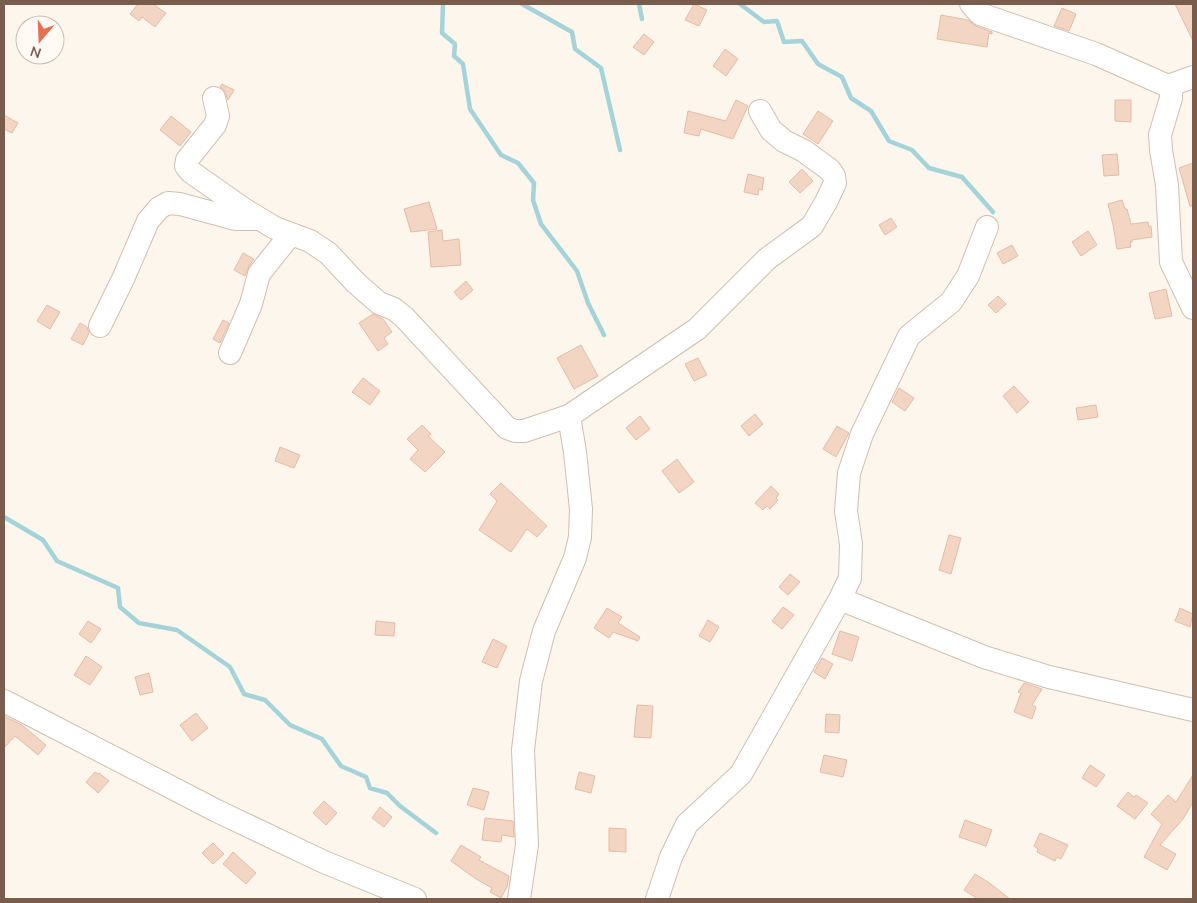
<svg xmlns="http://www.w3.org/2000/svg" width="1197" height="903" font-family="'Nunito Sans',sans-serif">
<style>
.lines{fill:none;stroke-linecap:round;stroke-linejoin:round}
.stream{stroke:#a5d3da;stroke-width:4.5}
.building{fill:#f3d5c3;stroke:#e6bba3}
.minor-casing{stroke:#d1beb0;stroke-width:24}
.minor{stroke:#fff;stroke-width:22}
</style>
<rect width="100%" height="100%" fill="#fdf6ec"/>
<g class="lines">
<path class="stream" d="M 443,4 L 442,33 L 455,44 L 454,56 L 463,64 L 470,109 L 501,155 L 518,163 L 534,183 L 533,200 L 541,224 L 577,271 L 588,303 L 604,335
M 522,4 L 572,32 L 575,49 L 601,68 L 620,150
M 639,4 L 642,19
M 740,4 L 764,22 L 777,21 L 784,42 L 802,41 L 818,64 L 842,77 L 851,98 L 871,111 L 889,141 L 912,150 L 929,168 L 962,177 L 993,212
M 4,517 L 43,540 L 57,561 L 118,588 L 120,607 L 139,623 L 177,630 L 230,667 L 244,694 L 265,700 L 290,725 L 322,739 L 341,766 L 366,777 L 370,788 L 387,793 L 400,806 L 436,833"/>
</g>
<path class="building" d="M 138,4 L 153,4 L 166,13 L 155,27 L 142,17 L 139,21 L 130,14 Z
M 694,4 L 707,10 L 699,26 L 685,20 Z
M 1175,4 L 1193,4 L 1193,41 Z
M 1062,8 L 1076,14 L 1069,31 L 1054,26 Z
M 941,15 L 968,20 L 976,26 L 992,32 L 992,34 L 989,33 L 987,47 L 937,39 Z
M 644,34 L 654,42 L 644,55 L 633,47 Z
M 725,49 L 738,59 L 726,76 L 713,66 Z
M 222,84 L 234,90 L 228,100 L 224,90 L 220,87 Z
M 736,100 L 748,106 L 733,139 L 701,129 L 699,136 L 684,133 L 688,111 L 726,121 Z
M 1115,100 L 1131,100 L 1131,122 L 1115,121 Z
M 818,111 L 833,121 L 818,144 L 803,134 Z
M 4,115 L 18,123 L 12,133 L 4,129 Z
M 171,116 L 191,132 L 180,146 L 160,130 Z
M 1117,154 L 1119,175 L 1104,176 L 1102,155 Z
M 1193,163 L 1193,206 L 1190,206 L 1179,168 Z
M 802,169 L 813,181 L 800,193 L 789,182 Z
M 748,174 L 764,178 L 762,190 L 759,189 L 758,195 L 744,192 Z
M 1122,200 L 1125,209 L 1127,209 L 1131,224 L 1148,222 L 1149,227 L 1151,226 L 1152,237 L 1132,240 L 1132,242 L 1130,242 L 1131,247 L 1117,249 L 1113,225 L 1108,204 Z
M 429,202 L 437,229 L 411,232 L 404,209 Z
M 891,218 L 897,227 L 885,235 L 879,225 Z
M 442,230 L 443,241 L 459,239 L 461,265 L 431,267 L 428,232 Z
M 1088,231 L 1097,245 L 1081,256 L 1072,242 Z
M 1012,245 L 1018,256 L 1003,264 L 997,253 Z
M 243,253 L 254,259 L 249,266 L 245,276 L 234,270 Z
M 466,281 L 473,290 L 461,300 L 454,292 Z
M 1166,289 L 1172,316 L 1155,319 L 1149,293 Z
M 998,296 L 1006,304 L 996,313 L 988,305 Z
M 47,305 L 60,312 L 50,329 L 37,321 Z
M 373,314 L 383,319 L 392,332 L 384,338 L 388,344 L 378,351 L 359,323 Z
M 223,320 L 229,323 L 220,343 L 213,339 Z
M 80,323 L 87,327 L 89,333 L 83,345 L 71,339 Z
M 581,345 L 598,376 L 574,389 L 557,358 Z
M 698,358 L 707,375 L 694,381 L 685,364 Z
M 363,378 L 380,391 L 370,405 L 352,392 Z
M 1014,386 L 1029,402 L 1017,413 L 1003,396 Z
M 899,388 L 914,398 L 905,411 L 892,402 Z
M 1096,405 L 1098,417 L 1078,420 L 1076,408 Z
M 755,414 L 763,424 L 749,436 L 741,426 Z
M 640,416 L 650,429 L 636,440 L 626,428 Z
M 422,425 L 431,434 L 428,436 L 445,452 L 425,472 L 410,459 L 418,450 L 407,439 Z
M 837,426 L 849,433 L 836,457 L 823,449 Z
M 280,447 L 300,455 L 294,468 L 275,461 Z
M 677,459 L 694,482 L 679,493 L 662,471 Z
M 501,483 L 547,526 L 537,537 L 527,529 L 511,552 L 479,530 L 497,501 L 490,494 Z
M 771,486 L 779,494 L 776,498 L 778,500 L 770,509 L 767,506 L 763,510 L 755,503 Z
M 949,535 L 961,538 L 951,574 L 939,570 Z
M 790,574 L 800,582 L 788,595 L 779,587 Z
M 783,607 L 794,615 L 782,629 L 772,621 Z
M 607,608 L 622,617 L 618,623 L 640,637 L 638,641 L 613,632 L 609,638 L 594,628 Z
M 1180,608 L 1193,614 L 1190,627 L 1175,621 Z
M 708,620 L 719,627 L 710,642 L 699,636 Z
M 88,621 L 101,629 L 91,643 L 79,634 Z
M 376,621 L 395,623 L 394,636 L 375,635 Z
M 840,631 L 859,637 L 852,661 L 832,654 Z
M 493,639 L 507,646 L 497,668 L 482,662 Z
M 86,656 L 102,667 L 90,685 L 74,675 Z
M 822,658 L 833,664 L 825,679 L 814,672 Z
M 149,673 L 153,692 L 140,695 L 135,677 Z
M 1024,683 L 1042,689 L 1032,705 L 1036,707 L 1032,719 L 1014,712 L 1021,693 L 1018,692 Z
M 637,705 L 653,706 L 651,738 L 634,737 Z
M 196,713 L 208,728 L 192,741 L 180,725 Z
M 826,714 L 840,715 L 839,733 L 825,732 Z
M 4,716 L 22,725 L 46,745 L 38,755 L 15,736 L 4,748 Z
M 824,755 L 847,760 L 843,777 L 820,772 Z
M 1090,765 L 1105,775 L 1096,787 L 1082,778 Z
M 95,772 L 98,774 L 99,773 L 109,781 L 98,793 L 86,782 Z
M 579,772 L 595,776 L 591,793 L 575,789 Z
M 1193,775 L 1193,802 L 1183,819 L 1160,845 L 1176,854 L 1167,870 L 1144,857 L 1162,824 L 1151,814 L 1168,795 L 1176,802 Z
M 473,788 L 489,792 L 484,810 L 467,805 Z
M 1128,792 L 1134,797 L 1136,795 L 1148,803 L 1135,819 L 1117,806 Z
M 324,801 L 337,813 L 326,825 L 313,813 Z
M 380,807 L 392,817 L 384,827 L 372,818 Z
M 485,818 L 513,821 L 514,837 L 502,835 L 501,842 L 482,840 Z
M 965,820 L 992,830 L 986,846 L 959,837 Z
M 609,828 L 626,829 L 626,852 L 609,851 Z
M 1040,833 L 1068,845 L 1061,859 L 1057,857 L 1055,861 L 1037,852 L 1038,849 L 1034,846 Z
M 213,843 L 224,854 L 213,864 L 202,853 Z
M 461,845 L 481,857 L 479,860 L 509,876 L 507,887 L 501,898 L 490,892 L 492,888 L 476,879 L 451,861 Z
M 233,852 L 256,873 L 246,884 L 223,864 Z
M 975,874 L 988,882 L 1010,899 L 978,899 L 964,890 Z"/>
<g class="lines">
<g class="minor-casing">
<path id="minor" d="M 971,4 L 980,14 L 1096,54 L 1168,86 L 1171,92 L 1171,98 L 1160,135 L 1161,150 L 1167,185 L 1171,262 L 1193,308
M 1168,86 L 1193,77
M 214,98 L 218,116 L 215,125 L 187,160 L 186,166 L 191,172 L 245,210 L 275,228 L 310,241 L 328,253 L 356,283 L 379,303 L 394,309 L 404,317 L 507,428 L 515,431 L 524,431 L 569,416 L 697,329 L 767,259 L 812,226 L 826,202 L 835,183 L 834,176 L 830,170 L 804,151 L 784,141 L 771,130 L 760,111
M 100,326 L 123,279 L 148,221 L 159,208 L 168,203 L 180,204 L 235,219 L 257,219
M 230,353 L 251,304 L 259,274 L 290,235
M 840,599 L 984,657 L 1049,677 L 1193,710
M 4,701 L 217,811 L 324,862 L 415,899
M 519,899 L 527,845 L 523,750 L 531,681 L 544,631 L 575,558 L 580,537 L 581,509 L 575,452 L 569,416
M 657,899 L 671,857 L 687,824 L 741,774 L 840,599 L 850,578 L 851,544 L 846,511 L 849,473 L 862,434 L 909,336 L 951,302 L 968,276 L 987,227"/>
</g>
<use href="#minor" class="minor"/>
</g>
<rect width="1197" height="903" fill="none" stroke="#7a5c4d" stroke-width="10"/>
<g transform="translate(40 40) rotate(199)"><circle r="24" fill="#fffaf3" stroke="#cabbb1"/>
<path d="M0-4L9 19L0 12L-9 19Z" fill="#e76f51"/>
<text y="-8" font-size="14" font-weight="bold" text-anchor="middle" fill="#7a5c4d">N</text>
</g>
</svg>
